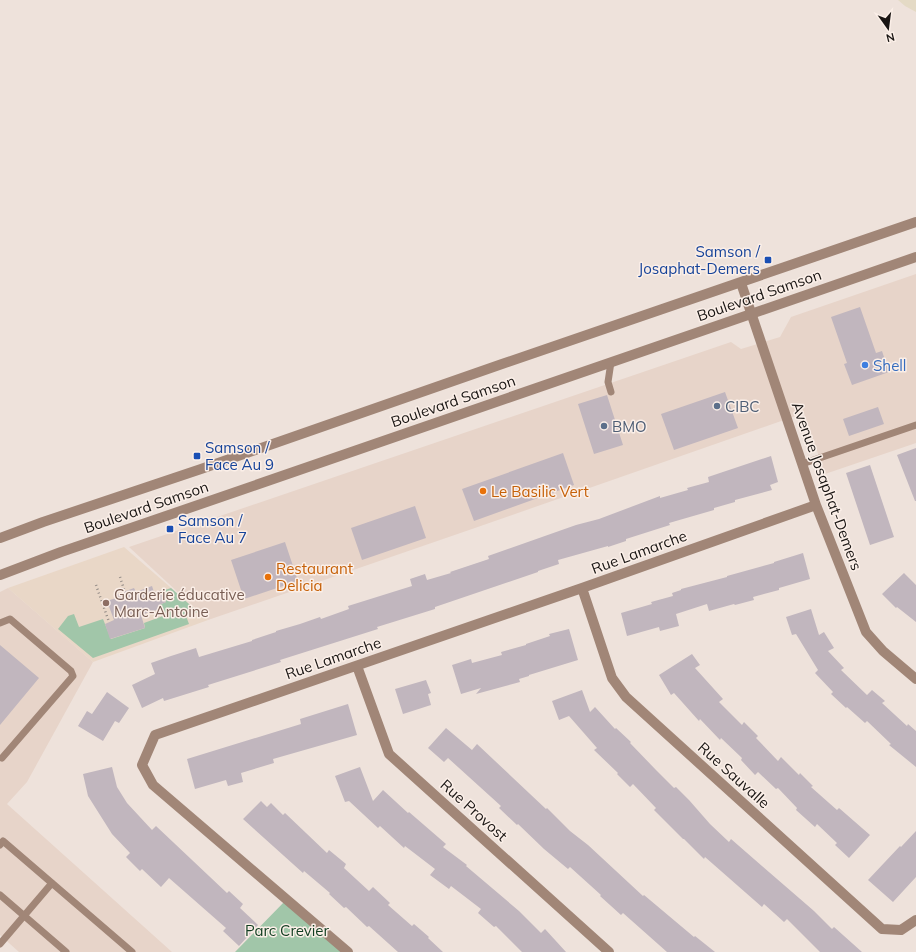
<svg xmlns="http://www.w3.org/2000/svg" width="916" height="952" font-family="Mulish,sans-serif">
<style>
.built{fill:#e7d4c9}
.industrial{fill:#e4dac5}
.education{fill:#e9d7c7}
.green{fill:#a1c6a9}
.building{fill:#c1b6be}
.lines{fill:none;stroke-linecap:round;stroke-linejoin:round}
.path{stroke:#928a85;stroke-width:2.5;stroke-dasharray:1 3;stroke-linecap:butt}
.service{stroke:#a18677;stroke-width:7}
.minor{stroke:#a18677;stroke-width:10}
.tertiary{stroke:#a18677;stroke-width:10}
.transit-dot{fill:#1a4fb4;stroke:#fbefe8;stroke-width:1.5}
.shop-dot{fill:#3f7fe0;stroke:#fbefe8;stroke-width:1.5}
.service-dot{fill:#5c6f8a;stroke:#fbefe8;stroke-width:1.5}
.food-dot{fill:#e8710a;stroke:#fbefe8;stroke-width:1.5}
.education-dot{fill:#8d6e63;stroke:#fbefe8;stroke-width:1.5}
.labels{text-anchor:middle;dominant-baseline:central;stroke-width:3;stroke-linejoin:round;paint-order:stroke}
.transit-label{font-size:15px;fill:#164399;stroke:#fbefe8;text-anchor:start}
.street-label{font-size:15px;fill:#191513;stroke:#fbefe8}
.shop-label{font-size:15px;fill:#366cbe;stroke:#fbefe8;text-anchor:start}
.service-label{font-size:15px;fill:#4e5e75;stroke:#fbefe8;text-anchor:start}
.food-label{font-size:15px;fill:#c56008;stroke:#fbefe8;text-anchor:start}
.education-label{font-size:15px;fill:#785e54;stroke:#fbefe8;text-anchor:start}
.park-label{font-size:15px;fill:#113e21;stroke:#fbefe8}
</style>
<rect width="100%" height="100%" fill="#eee2db"/>
<path class="built" d="M 916,274 L 916,443 L 825,474 L 804,413 L 472,529 L 208,620 L 129,547 L 731,342 L 741,349 L 780,337 L 791,317 Z
M 8,588 L 93,662 L 27,782 L 7,804 L 172,952 L 19,952 L 0,935 L 0,592 Z"/>
<path class="industrial" d="M 898,0 L 916,0 L 916,12 L 905,6 Z"/>
<path class="education" d="M 124,547 L 208,620 L 93,662 L 8,588 Z"/>
<path class="green" d="M 171,588 L 198,612 L 186,616 L 189,624 L 93,658 L 58,629 L 68,616 L 74,614 L 79,627 L 103,619 L 111,639 L 145,628 L 144,623 L 163,616 L 159,605 L 166,602 L 162,591 Z
M 286,900 L 347,952 L 235,952 Z"/>
<path class="building" d="M 860,307 L 876,353 L 882,351 L 889,372 L 852,385 L 844,364 L 847,363 L 831,317 Z
M 725,392 L 738,428 L 674,450 L 661,414 Z
M 607,395 L 623,445 L 594,454 L 578,404 Z
M 878,407 L 884,424 L 849,436 L 843,419 Z
M 916,448 L 916,501 L 915,501 L 897,455 Z
M 563,453 L 574,485 L 474,521 L 462,489 Z
M 771,456 L 778,482 L 770,485 L 772,490 L 735,500 L 735,502 L 714,508 L 714,510 L 669,523 L 670,525 L 626,539 L 626,541 L 608,547 L 608,546 L 558,560 L 559,564 L 538,571 L 538,572 L 435,607 L 435,609 L 377,627 L 378,629 L 280,660 L 281,662 L 208,685 L 209,687 L 164,701 L 163,698 L 142,708 L 132,685 L 155,674 L 151,663 L 171,656 L 196,648 L 199,657 L 252,641 L 252,640 L 276,632 L 276,631 L 300,624 L 320,617 L 321,619 L 349,609 L 348,606 L 412,586 L 410,579 L 425,574 L 427,580 L 451,573 L 450,572 L 489,559 L 488,556 L 576,525 L 599,519 L 660,496 L 660,498 L 688,490 L 687,488 L 709,482 L 708,477 Z
M 870,465 L 894,537 L 870,545 L 846,473 Z
M 415,506 L 426,538 L 362,560 L 351,528 Z
M 285,542 L 298,581 L 244,599 L 231,560 Z
M 803,553 L 810,579 L 779,588 L 779,590 L 753,597 L 754,600 L 735,605 L 734,604 L 709,611 L 707,604 L 676,614 L 679,626 L 660,631 L 659,627 L 627,636 L 621,613 L 652,604 L 651,602 L 673,596 L 672,593 L 681,590 L 681,589 L 727,577 L 727,576 L 774,563 L 774,562 Z
M 904,573 L 916,585 L 916,622 L 897,607 L 896,608 L 882,594 Z
M 152,586 L 154,592 L 161,590 L 166,602 L 159,605 L 160,609 L 141,615 L 145,628 L 110,639 L 105,624 L 114,620 L 107,601 L 116,598 L 115,595 L 134,588 L 136,592 Z
M 811,609 L 819,635 L 824,632 L 834,648 L 828,651 L 844,668 L 841,670 L 867,695 L 872,690 L 885,701 L 882,703 L 907,726 L 908,724 L 916,731 L 916,767 L 889,745 L 891,744 L 867,721 L 865,723 L 847,707 L 846,708 L 831,694 L 833,692 L 815,673 L 818,670 L 796,634 L 792,635 L 786,617 Z
M 569,629 L 578,660 L 529,675 L 529,676 L 519,679 L 520,682 L 476,694 L 481,688 L 461,694 L 452,665 L 471,659 L 472,663 L 502,655 L 501,652 L 526,645 L 526,644 L 550,636 L 549,634 Z
M 0,645 L 39,678 L 0,725 Z
M 692,654 L 700,665 L 695,668 L 723,699 L 719,702 L 742,725 L 744,722 L 758,736 L 756,738 L 778,761 L 781,757 L 799,775 L 800,773 L 813,786 L 811,787 L 837,810 L 839,808 L 870,835 L 849,858 L 835,845 L 837,843 L 817,824 L 815,827 L 796,810 L 797,808 L 778,788 L 776,789 L 758,772 L 755,775 L 741,760 L 742,758 L 721,738 L 720,740 L 700,719 L 699,721 L 674,693 L 671,695 L 659,675 Z
M 426,680 L 431,693 L 428,694 L 431,705 L 403,714 L 395,689 Z
M 582,690 L 590,712 L 595,707 L 615,729 L 616,728 L 631,742 L 630,743 L 656,770 L 674,788 L 676,787 L 689,800 L 710,824 L 729,842 L 731,839 L 814,911 L 832,929 L 834,927 L 862,952 L 820,952 L 787,919 L 784,922 L 764,904 L 762,907 L 705,857 L 704,859 L 684,839 L 683,839 L 654,810 L 656,808 L 633,784 L 630,787 L 617,774 L 618,773 L 594,750 L 597,748 L 569,716 L 559,720 L 552,701 Z
M 107,692 L 129,708 L 119,723 L 115,721 L 103,741 L 78,726 L 87,711 L 92,714 Z
M 348,704 L 357,735 L 273,759 L 274,763 L 241,773 L 243,782 L 228,786 L 226,780 L 195,789 L 187,759 L 301,724 L 300,719 Z
M 446,728 L 472,750 L 477,744 L 546,809 L 547,808 L 570,831 L 588,845 L 643,896 L 644,895 L 694,937 L 695,936 L 715,952 L 667,952 L 623,913 L 621,915 L 600,896 L 601,895 L 570,867 L 568,869 L 544,849 L 518,824 L 517,825 L 499,808 L 501,806 L 448,758 L 444,762 L 428,748 Z
M 112,767 L 117,787 L 127,803 L 152,830 L 156,826 L 227,893 L 229,891 L 243,904 L 240,908 L 258,925 L 239,946 L 223,931 L 226,928 L 169,878 L 161,887 L 142,869 L 140,871 L 126,857 L 130,853 L 112,834 L 88,796 L 83,774 Z
M 360,767 L 373,801 L 383,790 L 408,813 L 409,812 L 446,844 L 443,847 L 467,865 L 466,866 L 519,911 L 541,933 L 545,929 L 566,952 L 522,952 L 496,926 L 494,927 L 478,913 L 481,909 L 451,886 L 449,889 L 430,875 L 435,869 L 405,846 L 404,848 L 380,826 L 378,828 L 349,801 L 345,802 L 335,776 Z
M 261,801 L 267,807 L 271,803 L 283,815 L 285,813 L 327,853 L 329,850 L 346,864 L 344,868 L 369,891 L 373,887 L 390,903 L 388,905 L 412,926 L 414,924 L 429,937 L 428,938 L 443,952 L 398,952 L 369,926 L 367,927 L 346,907 L 344,908 L 329,894 L 330,893 L 304,871 L 303,873 L 243,819 Z
M 916,831 L 916,877 L 893,902 L 868,880 L 900,846 L 901,847 Z"/>
<g class="lines">
<path class="path" d="M 120,577 L 124,589
M 96,585 L 109,622"/>
<path class="service" d="M 611,362 L 608,382 L 611,392
M 802,464 L 916,425
M 0,623 L 10,619 L 71,671 L 73,676 L 2,758
M 0,845 L 3,841 L 132,952
M 0,895 L 66,952
M 0,944 L 52,883"/>
<path class="minor" d="M 741,283 L 816,505 L 866,632 L 883,651 L 916,679
M 582,588 L 612,678 L 626,697 L 882,929 L 901,930 L 916,920
M 357,666 L 389,754 L 609,952
M 348,952 L 153,785 L 142,765 L 155,735 L 582,588 L 816,505"/>
<path class="tertiary" d="M 0,538 L 43,522 L 201,469 L 502,364 L 916,222
M 0,575 L 61,552 L 166,516 L 916,257"/>
</g>
<g class="transit-dot">
<rect x="764" y="256" width="8" height="8" rx="2"/>
<rect x="193" y="452" width="8" height="8" rx="2"/>
<rect x="166" y="525" width="8" height="8" rx="2"/>
</g>
<circle class="shop-dot" cx="865" cy="365" r="4"/>
<g class="service-dot">
<circle cx="717" cy="406" r="4"/>
<circle cx="604" cy="426" r="4"/>
</g>
<g class="food-dot">
<circle cx="483" cy="491" r="4"/>
<circle cx="268" cy="577" r="4"/>
</g>
<circle class="education-dot" cx="106" cy="603" r="4"/>
<g class="labels">
<g class="transit-label">
<text x="760" y="251" text-anchor="end">Samson /<tspan x="760" dy="17">Josaphat-Demers</tspan></text>
<text x="205" y="447">Samson /<tspan x="205" dy="17">Face Au 9</tspan></text>
<text x="178" y="520">Samson /<tspan x="178" dy="17">Face Au 7</tspan></text>
</g>
<g class="street-label">
<text transform="translate(759 295) rotate(-19)">Boulevard Samson</text>
<text transform="translate(453 401) rotate(-19)">Boulevard Samson</text>
<text transform="translate(827 486) rotate(70)">Avenue Josaphat-Demers</text>
<text transform="translate(146 507) rotate(-19)">Boulevard Samson</text>
<text transform="translate(639 552) rotate(-20)">Rue Lamarche</text>
<text transform="translate(333 658) rotate(-19)">Rue Lamarche</text>
<text transform="translate(734 775) rotate(42)">Rue Sauvalle</text>
<text transform="translate(474 810) rotate(42)">Rue Provost</text>
</g>
<g class="shop-label">
<text x="873" y="365">Shell</text>
</g>
<g class="service-label">
<text x="725" y="406">CIBC</text>
<text x="612" y="426">BMO</text>
</g>
<g class="food-label">
<text x="491" y="491">Le Basilic Vert</text>
<text x="276" y="568">Restaurant<tspan x="276" dy="17">Delicia</tspan></text>
</g>
<g class="education-label">
<text x="114" y="594">Garderie éducative<tspan x="114" dy="17">Marc-Antoine</tspan></text>
</g>
<g class="park-label">
<text x="287" y="930">Parc Crevier</text>
</g>
</g>
<g transform="translate(888 28) rotate(166)" stroke="#fbefe8" stroke-width="3" paint-order="stroke">
<path d="M0-3L7 15L0 10L-7 15Z" fill="#191513"/>
<text y="-6" font-size="11" font-weight="bold" text-anchor="middle" fill="#191513">N</text>
</g>
</svg>
